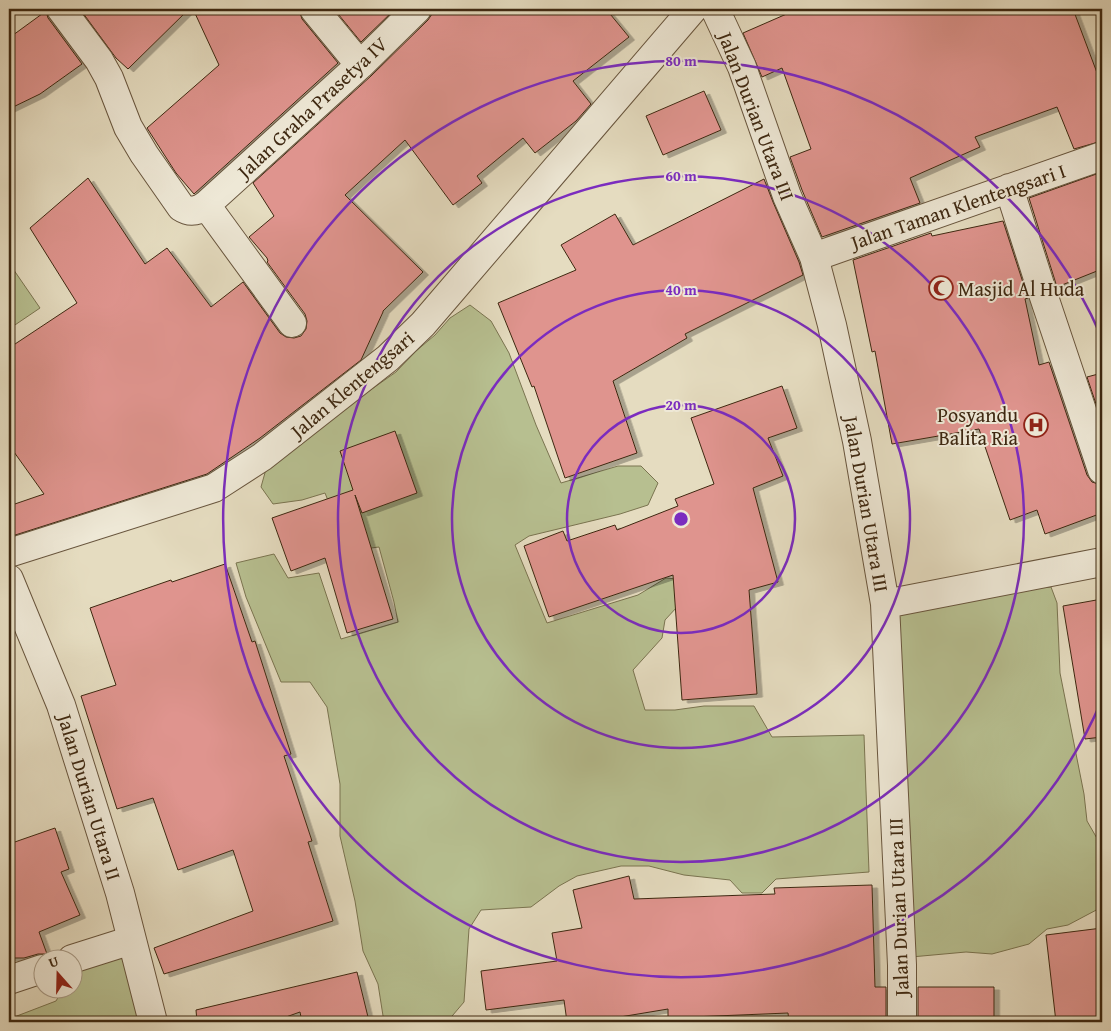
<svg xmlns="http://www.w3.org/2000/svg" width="1111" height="1031" font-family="'Gentium Book Plus',serif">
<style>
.green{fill:#b7bf90;stroke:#7a7450}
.building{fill:#df948e;stroke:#3e2811;filter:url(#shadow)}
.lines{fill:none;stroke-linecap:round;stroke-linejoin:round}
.street-casing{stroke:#68553d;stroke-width:30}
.street{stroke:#eee8d6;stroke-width:28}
.ring{fill:none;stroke:#7b2cbf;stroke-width:2.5}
.labels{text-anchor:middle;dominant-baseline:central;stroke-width:4;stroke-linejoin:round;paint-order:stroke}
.street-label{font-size:20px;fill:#3e2811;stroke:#eee8d6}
.poi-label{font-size:20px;fill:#3e2811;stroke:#eee8d6;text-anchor:start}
.centre{fill:#7b2cbf;stroke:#eee8d6;stroke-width:2.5}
.ring-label{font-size:15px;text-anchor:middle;font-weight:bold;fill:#7b2cbf;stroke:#eee8d6;stroke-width:4;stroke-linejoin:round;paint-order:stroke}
</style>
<defs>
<filter id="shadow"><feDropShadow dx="5.5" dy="3" stdDeviation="0" flood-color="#0004"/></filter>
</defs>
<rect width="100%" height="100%" fill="#e5dcc0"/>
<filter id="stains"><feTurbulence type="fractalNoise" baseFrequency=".004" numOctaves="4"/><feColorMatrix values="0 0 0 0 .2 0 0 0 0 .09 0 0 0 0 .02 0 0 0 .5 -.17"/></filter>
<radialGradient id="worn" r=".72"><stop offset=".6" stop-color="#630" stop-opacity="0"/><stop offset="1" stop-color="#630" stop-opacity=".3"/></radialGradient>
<path class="green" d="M 9,263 L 40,308 L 9,329 Z
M 470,305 L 491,321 L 509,353 L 536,425 L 561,483 L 618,466 L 641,466 L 658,483 L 648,505 L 620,514 L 529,536 L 515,545 L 547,623 L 638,595 L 666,578 L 687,580 L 677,607 L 665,620 L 662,638 L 633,670 L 645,710 L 675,710 L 704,706 L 754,706 L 772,737 L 864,735 L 869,872 L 776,879 L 762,893 L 742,893 L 730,880 L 684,875 L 649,866 L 621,866 L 577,876 L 559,886 L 531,907 L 481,910 L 469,929 L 464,1002 L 447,1022 L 384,1022 L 378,984 L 363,951 L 355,901 L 340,836 L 340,784 L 327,707 L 310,682 L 281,682 L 246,597 L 236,563 L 274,554 L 288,578 L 319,573 L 341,639 L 398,622 L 394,602 L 379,547 L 348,551 L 325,493 L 302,500 L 273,504 L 261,487 L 268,462 L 396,372 L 416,351 L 435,335 L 450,318 Z
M 1051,587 L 1057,603 L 1060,673 L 1084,794 L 1087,821 L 1102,847 L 1102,907 L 1068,925 L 1047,929 L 1029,944 L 992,954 L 966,952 L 911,957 L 895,594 Z
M 123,950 L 144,1022 L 9,1022 L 9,1019 L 56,1001 L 63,989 L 72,988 L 73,974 L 82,963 Z"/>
<path class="building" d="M 80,9 L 189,9 L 128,69 L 116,58 Z
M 193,9 L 299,9 L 302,19 L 338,63 L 194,194 L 176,173 L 147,128 L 219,65 Z
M 334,9 L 395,9 L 361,42 Z
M 432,9 L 606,9 L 629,37 L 573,81 L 591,104 L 576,121 L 535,153 L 523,138 L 477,176 L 482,183 L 453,205 L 405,140 L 345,195 L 423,272 L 383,311 L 383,312 L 361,360 L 260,438 L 207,474 L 9,537 L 9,506 L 44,494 L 9,445 L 9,348 L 77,303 L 30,228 L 88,178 L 145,264 L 167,248 L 211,307 L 243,282 L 280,333 L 286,337 L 294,338 L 301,336 L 306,329 L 307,321 L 305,314 L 267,262 L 268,261 L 267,258 L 249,237 L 274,216 L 253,183 L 371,76 L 428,20 L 432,14 Z
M 798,9 L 1073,9 L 1102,86 L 1102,141 L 1074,149 L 1057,107 L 975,137 L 980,147 L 910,178 L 920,203 L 822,237 L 802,190 L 790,157 L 811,149 L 782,68 L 762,77 L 743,33 Z
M 46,11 L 48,18 L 82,64 L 40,94 L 9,109 L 9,38 Z
M 704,91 L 721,130 L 663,155 L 646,116 Z
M 1102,172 L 1102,269 L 1057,287 L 1029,198 Z
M 764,179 L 773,202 L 799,262 L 803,275 L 685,334 L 687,338 L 613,381 L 637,453 L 565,478 L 534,386 L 532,387 L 498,303 L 576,270 L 561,245 L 615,214 L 633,245 Z
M 1003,221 L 1028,298 L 1025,299 L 1039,365 L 1049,362 L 1087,475 L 1092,482 L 1102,485 L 1102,513 L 1045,534 L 1037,510 L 1010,520 L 979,429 L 892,444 L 875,351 L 872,352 L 853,260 L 931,233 L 932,236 Z
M 1102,373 L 1102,422 L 1087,377 Z
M 782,386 L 797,428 L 768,438 L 783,476 L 753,488 L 778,582 L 749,590 L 757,694 L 682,700 L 673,575 L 549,617 L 524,546 L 563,531 L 567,541 L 615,525 L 617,530 L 678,506 L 675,499 L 714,484 L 691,418 Z
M 395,431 L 417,493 L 362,513 L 355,495 L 393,619 L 347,633 L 325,558 L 291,571 L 272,518 L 353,490 L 340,451 Z
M 225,564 L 252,642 L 255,641 L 291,754 L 284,756 L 312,841 L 308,842 L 333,921 L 164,974 L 154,948 L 253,911 L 233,850 L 178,870 L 153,798 L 117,809 L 81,696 L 116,685 L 90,608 L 171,580 L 172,582 Z
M 1102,599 L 1102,737 L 1085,739 L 1063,606 Z
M 55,828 L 69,869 L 61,872 L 80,915 L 39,932 L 47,954 L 38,954 L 24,958 L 9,958 L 9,844 Z
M 629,876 L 634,899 L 775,894 L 774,888 L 872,885 L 875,987 L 886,987 L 886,1022 L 789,1022 L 788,1013 L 668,1018 L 668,1009 L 590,1022 L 567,1022 L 564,1000 L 486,1010 L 481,971 L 557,961 L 552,933 L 582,928 L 573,890 Z
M 1102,928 L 1102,1022 L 1056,1022 L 1046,935 Z
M 357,972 L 368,1017 L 347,1022 L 302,1022 L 300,1012 L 272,1022 L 197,1022 L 196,1010 Z
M 918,987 L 994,987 L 994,1022 L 918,1022 Z"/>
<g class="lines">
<g class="street-casing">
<path id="street" d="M 61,9 L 99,60 L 109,78 L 128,127 L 144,154 L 181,207 C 190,213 198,211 206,205 L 360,65 L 417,9
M 314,9 L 360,65
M 715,9 L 742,67 L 787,196 L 814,257 L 832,325 L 857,441 L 885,604 L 902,965 L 902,1022
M 1009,188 L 1041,288 L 1102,470
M 206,205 L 292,323
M 814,257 L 1102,156
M 9,553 L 214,488 L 262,457 L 388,358 L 423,324 L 693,9
M 9,579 L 61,705 L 120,893 L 153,1022
M 885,604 L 1102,562
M 72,959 L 132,940
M 9,980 L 42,969"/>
</g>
<use href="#street" class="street"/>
</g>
<g class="ring">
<circle cx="681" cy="519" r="114"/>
<circle cx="681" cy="519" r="229"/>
<circle cx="681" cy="519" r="343"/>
<path d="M1101 702A458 458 0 1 1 1101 336"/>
</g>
<defs>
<g id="mosque-ring" transform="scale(1.25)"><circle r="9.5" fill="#eee8d6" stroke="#8f2418" stroke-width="1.5"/><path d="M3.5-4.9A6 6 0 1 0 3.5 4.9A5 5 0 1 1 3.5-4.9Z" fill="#8f2418"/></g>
<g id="hospital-ring" transform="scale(1.25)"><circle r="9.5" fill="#eee8d6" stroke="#8f2418" stroke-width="1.5"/><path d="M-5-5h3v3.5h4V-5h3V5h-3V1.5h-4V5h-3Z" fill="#8f2418"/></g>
</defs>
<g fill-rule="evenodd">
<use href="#mosque-ring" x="941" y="288"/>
<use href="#hospital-ring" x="1036" y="425"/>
</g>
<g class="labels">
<g class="street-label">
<text transform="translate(312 107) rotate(-43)">Jalan Graha Prasetya IV</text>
<text transform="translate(757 116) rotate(69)">Jalan Durian Utara III</text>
<text transform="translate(958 206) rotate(-19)">Jalan Taman Klentengsari I</text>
<text transform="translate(352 384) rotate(-40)">Jalan Klentengsari</text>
<text transform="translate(867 504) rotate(80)">Jalan Durian Utara III</text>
<text transform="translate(90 797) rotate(73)">Jalan Durian Utara II</text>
<text transform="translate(898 907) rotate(-92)">Jalan Durian Utara III</text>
</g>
<g class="poi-label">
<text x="958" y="288">Masjid Al Huda</text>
<text x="1018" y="414" text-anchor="end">Posyandu<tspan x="1018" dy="23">Balita Ria</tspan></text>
</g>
</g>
<circle cx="681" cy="519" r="8" class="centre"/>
<g class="ring-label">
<text x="681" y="66">80 m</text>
<text x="681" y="181">60 m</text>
<text x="681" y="295">40 m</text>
<text x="681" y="410">20 m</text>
</g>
<rect width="1111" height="1031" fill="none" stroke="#e5dcc0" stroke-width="30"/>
<rect x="10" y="10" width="1091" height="1011" fill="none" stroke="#3e2811" stroke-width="2.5"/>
<rect x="15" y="15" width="1081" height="1001" fill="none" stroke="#3e2811"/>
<g transform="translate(58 974) rotate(340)"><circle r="24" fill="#eee8d6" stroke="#a89b87"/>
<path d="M0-4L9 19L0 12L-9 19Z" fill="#8f2418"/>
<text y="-8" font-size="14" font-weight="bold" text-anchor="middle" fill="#3e2811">U</text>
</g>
<rect width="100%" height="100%" filter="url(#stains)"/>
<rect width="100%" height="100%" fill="url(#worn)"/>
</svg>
